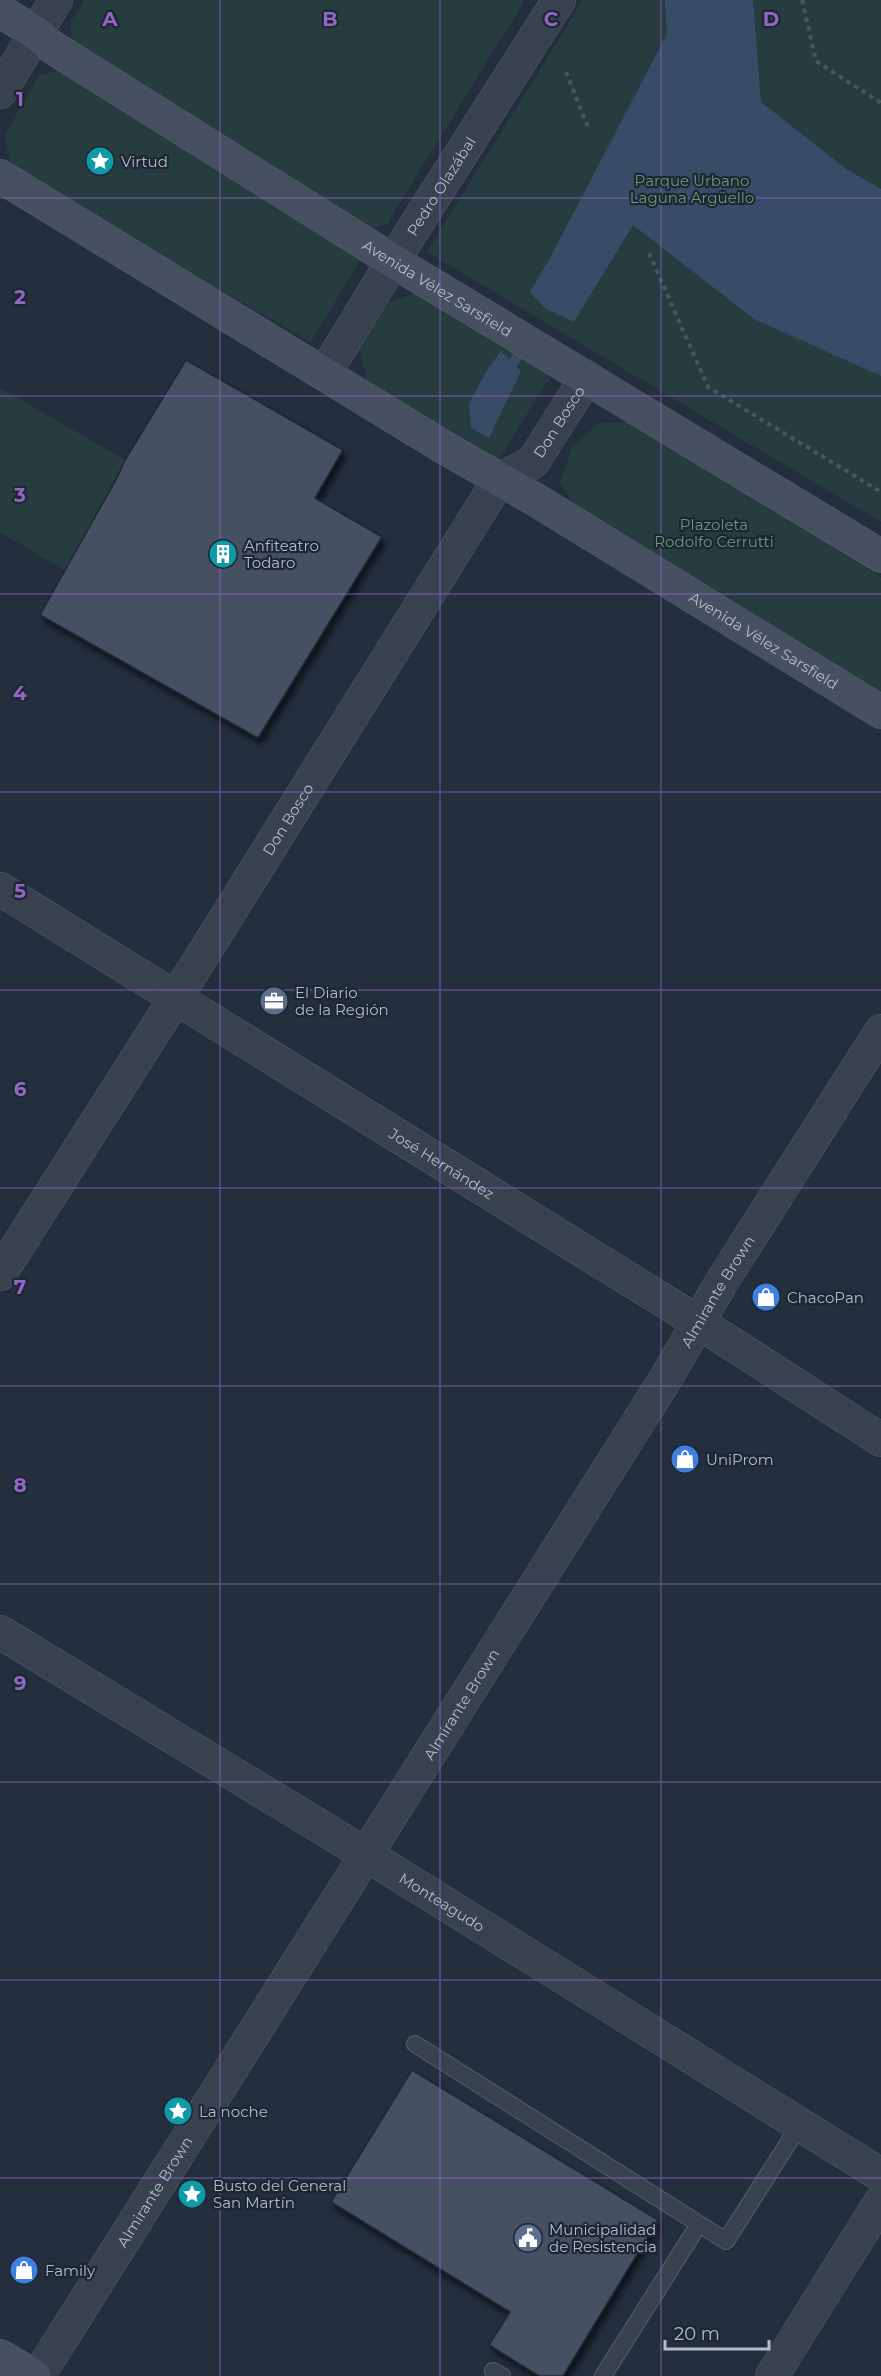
<svg xmlns="http://www.w3.org/2000/svg" width="881" height="2376" font-family="Montserrat,sans-serif">
<style>
.green{fill:#263c3f}
.water{fill:#394c67}
.lines{fill:none;stroke-linecap:round;stroke-linejoin:round}
.stream{stroke:#394c67;stroke-width:10}
.building{fill:#455162;stroke:#1f2835;stroke-width:1.5;filter:url(#shadow)}
.service-casing{stroke:#565f6c;stroke-width:18}
.minor-casing{stroke:#565f6c;stroke-width:34}
.secondary-casing{stroke:#565f6c;stroke-width:34}
.path{stroke:#44595c;stroke-width:4;stroke-dasharray:4.5 4.5;stroke-linecap:butt}
.service{stroke:#38414e;stroke-width:16}
.minor{stroke:#38414e;stroke-width:33}
.secondary{stroke:#465061;stroke-width:33}
.grid{fill:none;stroke:#9266c3;stroke-width:1.5;stroke-opacity:0.55}
.labels{text-anchor:middle;dominant-baseline:central;stroke-width:4.5;stroke-linejoin:round;paint-order:stroke}
.poi-label{font-size:15px;fill:#b4bcc9;stroke:#1d2633;text-anchor:start}
.park-label{font-size:15px;fill:#6b9a76;stroke:#1d2633}
.street-label{font-size:15px;fill:#b4bcc9;stroke:#1d2633}
.grid-label{font-size:20px;text-anchor:middle;font-weight:bold;fill:#9266c3;stroke:#1d2633;stroke-width:4.5;stroke-linejoin:round;paint-order:stroke}
</style>
<defs>
<filter id="shadow"><feDropShadow dx="3.5" dy="6" stdDeviation="3" flood-color="#0009"/></filter>
</defs>
<rect width="100%" height="100%" fill="#242f3e"/>
<path class="green" d="M 85,0 L 525,0 L 387,224 L 368,229 L 72,40 L 70,23 Z
M 583,0 L 881,0 L 881,522 L 427,252 Z
M 62,70 L 360,260 L 311,342 L 11,169 L 5,135 L 39,75 Z
M 419,292 L 553,373 L 497,461 L 368,384 L 358,344 L 388,303 Z
M 0,388 L 125,460 L 66,571 L 0,532 Z
M 632,422 L 881,577 L 881,697 L 575,506 L 560,482 L 572,447 L 599,423 Z"/>
<path class="water" d="M 665,0 L 753,0 L 761,102 L 846,169 L 881,189 L 881,376 L 754,319 L 633,225 L 574,322 L 546,309 L 530,292 L 551,256 L 667,34 Z
M 501,351 L 521,371 L 489,438 L 471,428 L 469,404 L 487,370 Z"/>
<g class="lines">
<path class="stream" d="M 513,363 L 517,357"/>
</g>
<path class="building" d="M 186,360 L 343,450 L 315,498 L 382,537 L 258,738 L 40,615 L 118,476 L 125,460 Z
M 412,2070 L 658,2220 L 563,2376 L 539,2376 L 489,2345 L 510,2312 L 331,2202 Z"/>
<g class="lines">
<g class="service-casing">
<path id="service" d="M 415,2044 L 726,2241 L 799,2126
M 493,2371 L 502,2376
M 603,2376 L 699,2224"/>
</g>
<g class="minor-casing">
<g id="minor">
<path d="M 0,92 L 56,0"/>
<path id="s1" d="M 325,373 L 393,261 L 559,0"/>
<path id="s2" d="M 0,889 L 698,1322 L 881,1440"/>
<path id="s3" d="M 0,1274 L 199,961 L 499,480 L 533,462 L 587,377"/>
<path id="s4" d="M 0,1632 L 367,1855 L 881,2175"/>
<path id="s5" d="M 38,2376 L 666,1378 L 721,1283 L 881,1031"/>
<path d="M 772,2376 L 881,2201"/>
</g>
</g>
<g class="secondary-casing">
<g id="secondary">
<path id="s6" d="M 0,11 L 36,33 L 52,47 L 393,261 L 881,556"/>
<path id="s7" d="M 0,176 L 445,448 L 536,500 L 881,712"/>
<path d="M 0,2356 L 34,2376"/>
</g>
</g>
<path class="path" d="M 802,0 L 816,61 L 881,103
M 566,72 L 588,127
M 649,253 L 708,387 L 881,492"/>
<use href="#service" class="service"/>
<use href="#minor" class="minor"/>
<use href="#secondary" class="secondary"/>
</g>
<path class="grid" d="M 220,0 L 220,2376M 440,0 L 440,2376M 661,0 L 661,2376M 0,198 L 881,198M 0,396 L 881,396M 0,594 L 881,594M 0,792 L 881,792M 0,990 L 881,990M 0,1188 L 881,1188M 0,1386 L 881,1386M 0,1584 L 881,1584M 0,1782 L 881,1782M 0,1980 L 881,1980M 0,2178 L 881,2178"/>
<defs>
<g id="sight-disc" transform="scale(1.5)"><circle r="9.5" fill="#0f9aa8" stroke="#1d2633"/><path d="M0-6L1.8-2.2L6-1.7L2.9 1.2L3.7 5.4L0 3.3L-3.7 5.4L-2.9 1.2L-6-1.7L-1.8-2.2Z" fill="#fff"/></g>
<g id="building-disc" transform="scale(1.5)"><circle r="9.5" fill="#0f9aa8" stroke="#1d2633"/><path d="M-4-6H4V6H1V3H-1V6H-4ZM-2.5-4.3h1.7v1.8h-1.7ZM.8-4.3h1.7v1.8H.8ZM-2.5-1h1.7V.8h-1.7ZM.8-1h1.7V.8H.8Z" fill="#fff"/></g>
<g id="office-disc" transform="scale(1.5)"><circle r="9.5" fill="#5c6f8a" stroke="#1d2633"/><path d="M-6-3h4V-5.5h4V-3h4V5H-6ZM-1-4.5V-3h2v-1.5ZM-6 0V1H6V0Z" fill="#fff"/></g>
<g id="shop-disc" transform="scale(1.5)"><circle r="9.5" fill="#3f7fe0" stroke="#1d2633"/><path d="M-5-2.5h2.3a2.7 3.5 0 0 1 5.4 0H5L5.5 6h-11ZM-1.5-2.5h3a1.5 2.3 0 0 0-3 0Z" fill="#fff"/></g>
<g id="civic-disc" transform="scale(1.5)"><circle r="9.5" fill="#5c6f8a" stroke="#1d2633"/><path d="M-.6-6.5H3V-4.5H.6V-3L4-1V1h2V6H-6V1h2V-1L-.6-3ZM-1.2 2.5V6h2.4V2.5Z" fill="#fff"/></g>
</defs>
<g fill-rule="evenodd">
<use href="#sight-disc" x="100" y="161"/>
<use href="#building-disc" x="223" y="554"/>
<use href="#office-disc" x="274" y="1001"/>
<use href="#shop-disc" x="766" y="1297"/>
<use href="#shop-disc" x="685" y="1459"/>
<use href="#sight-disc" x="178" y="2111"/>
<use href="#sight-disc" x="192" y="2194"/>
<use href="#civic-disc" x="528" y="2238"/>
<use href="#shop-disc" x="24" y="2270"/>
</g>
<g class="labels">
<g class="poi-label">
<text x="121" y="161">Virtud</text>
<text x="244" y="545">Anfiteatro<tspan x="244" dy="17">Todaro</tspan></text>
<text x="295" y="992">El Diario<tspan x="295" dy="17">de la Región</tspan></text>
<text x="787" y="1297">ChacoPan</text>
<text x="706" y="1459">UniProm</text>
<text x="199" y="2111">La noche</text>
<text x="213" y="2185">Busto del General<tspan x="213" dy="17">San Martín</tspan></text>
<text x="549" y="2229">Municipalidad<tspan x="549" dy="17">de Resistencia</tspan></text>
<text x="45" y="2270">Family</text>
</g>
<g class="park-label">
<text x="692" y="180">Parque Urbano<tspan x="692" dy="17">Laguna Argüello</tspan></text>
<text x="714" y="524">Plazoleta<tspan x="714" dy="17">Rodolfo Cerrutti</tspan></text>
</g>
<g class="street-label">
<text stroke="none"><textPath href="#s1" startOffset="220">Pedro Olazábal</textPath></text>
<text stroke="none"><textPath href="#s6" startOffset="518">Avenida Vélez Sarsfield</textPath></text>
<text stroke="none"><textPath href="#s3" startOffset="1024">Don Bosco</textPath></text>
<text stroke="none"><textPath href="#s7" startOffset="894">Avenida Vélez Sarsfield</textPath></text>
<text stroke="none"><textPath href="#s3" startOffset="538">Don Bosco</textPath></text>
<text stroke="none"><textPath href="#s2" startOffset="520">José Hernández</textPath></text>
<text stroke="none"><textPath href="#s5" startOffset="1280">Almirante Brown</textPath></text>
<text stroke="none"><textPath href="#s5" startOffset="794">Almirante Brown</textPath></text>
<text stroke="none"><textPath href="#s4" startOffset="518">Monteagudo</textPath></text>
<text stroke="none"><textPath href="#s5" startOffset="218">Almirante Brown</textPath></text>
</g>
</g>
<g class="grid-label">
<text x="110" y="26">A</text>
<text x="330" y="26">B</text>
<text x="551" y="26">C</text>
<text x="771" y="26">D</text>
<text x="20" y="106">1</text>
<text x="20" y="304">2</text>
<text x="20" y="502">3</text>
<text x="20" y="700">4</text>
<text x="20" y="898">5</text>
<text x="20" y="1096">6</text>
<text x="20" y="1294">7</text>
<text x="20" y="1492">8</text>
<text x="20" y="1690">9</text>
</g>
<path d="M665 2340v9h104v-9" fill="none" stroke="#b4bcc9" stroke-width="3"/>
<text x="674" y="2340" font-size="18" fill="#b4bcc9" stroke="#1d2633" stroke-width="4.5" paint-order="stroke">20 m</text>
</svg>
